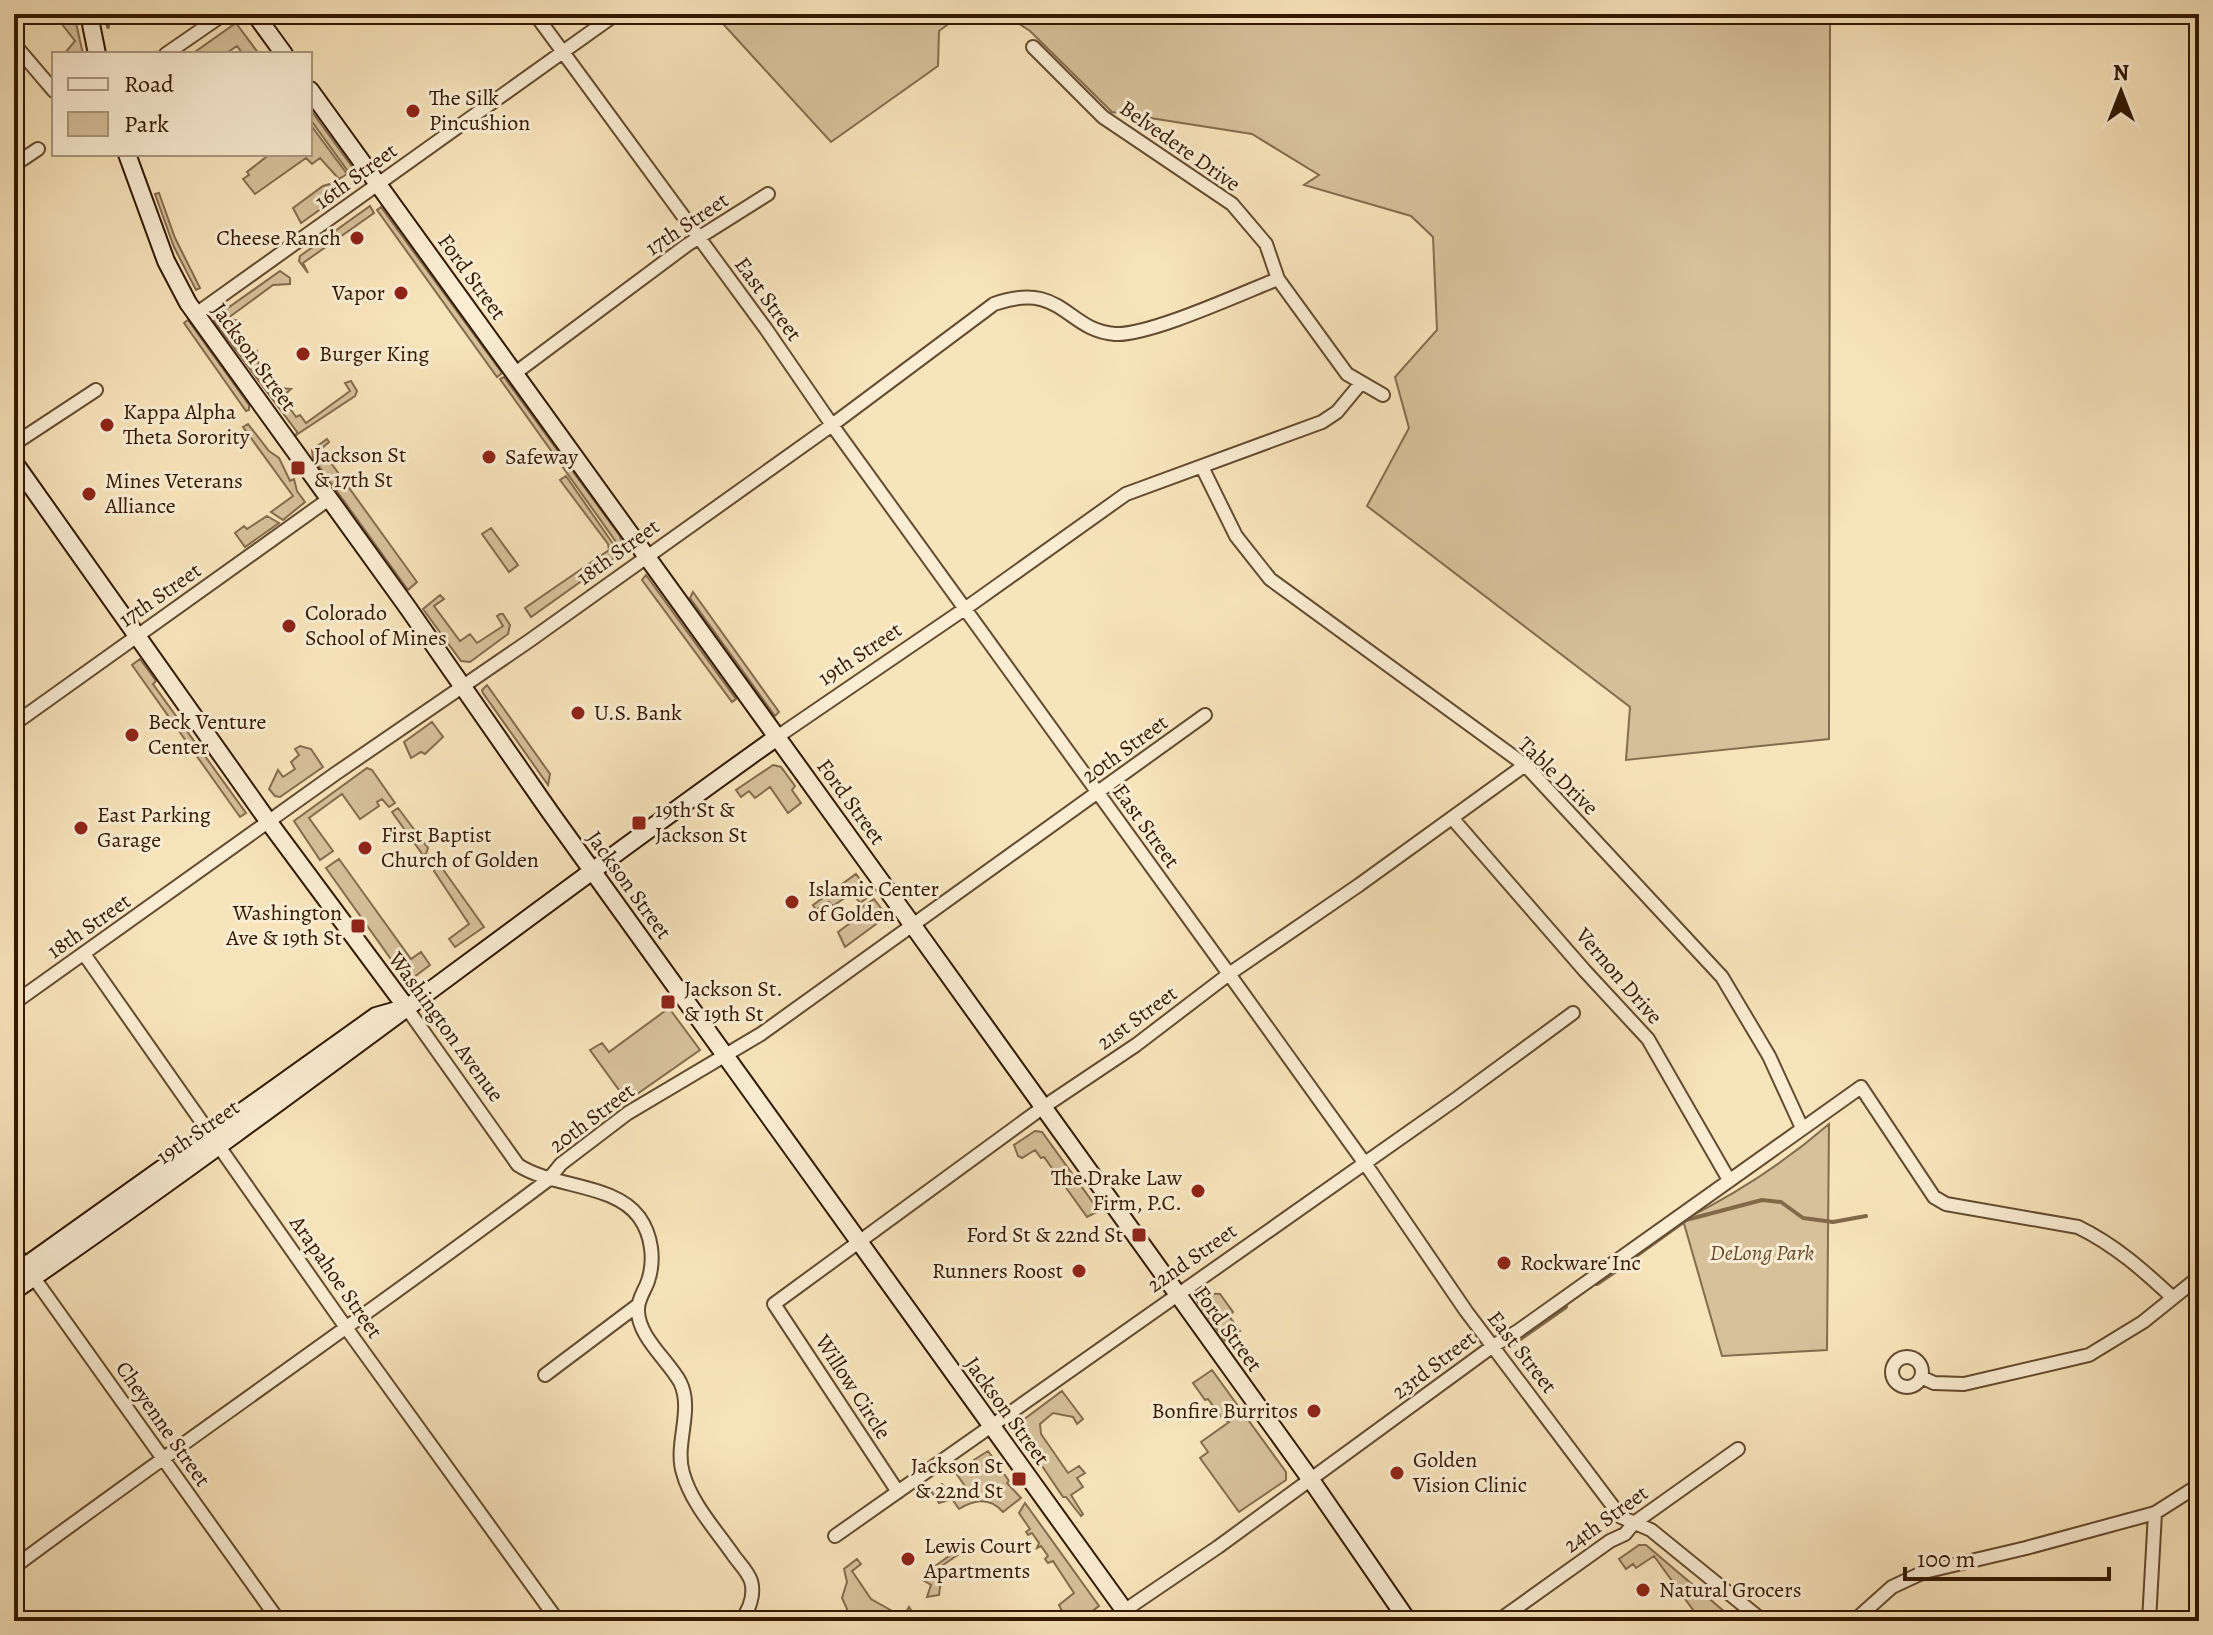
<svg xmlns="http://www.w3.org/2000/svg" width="2213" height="1635" font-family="Alegreya,serif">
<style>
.green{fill:#d6c19b;stroke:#846c4e;stroke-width:2}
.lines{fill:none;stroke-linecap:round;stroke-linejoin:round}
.stream{stroke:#81694a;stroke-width:4}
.street-casing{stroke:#644b2f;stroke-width:16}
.secondary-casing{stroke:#321800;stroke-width:20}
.street{stroke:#faedd3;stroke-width:12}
.secondary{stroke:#faedd3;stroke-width:16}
.poi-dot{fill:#8f2418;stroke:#faedd3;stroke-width:3}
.labels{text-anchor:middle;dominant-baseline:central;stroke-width:6;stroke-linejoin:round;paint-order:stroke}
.poi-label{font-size:22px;fill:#321800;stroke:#faedd3;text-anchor:start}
.street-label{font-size:22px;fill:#321800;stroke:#faedd3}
.park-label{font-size:22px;font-style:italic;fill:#634b2e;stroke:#faedd3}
</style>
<rect width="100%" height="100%" fill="#f8e4bb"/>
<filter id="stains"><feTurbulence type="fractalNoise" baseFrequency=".0025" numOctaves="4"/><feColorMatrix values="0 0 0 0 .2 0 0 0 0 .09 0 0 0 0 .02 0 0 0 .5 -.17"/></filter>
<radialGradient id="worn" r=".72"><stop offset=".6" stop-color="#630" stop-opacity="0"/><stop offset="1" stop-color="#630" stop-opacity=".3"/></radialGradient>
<path class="green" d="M 54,14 L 74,14 L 83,54 L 64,54 L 75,41 Z
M 714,14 L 962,14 L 939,31 L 938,66 L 831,142 Z
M 1004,14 L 1830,14 L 1829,739 L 1626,760 L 1630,707 L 1367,506 L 1409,428 L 1395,377 L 1437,330 L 1433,237 L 1411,216 L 1304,185 L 1319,175 L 1252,134 L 1112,112 L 1030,31 Z
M 236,23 L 259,54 L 243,54 L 237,46 L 225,54 L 192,54 Z
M 310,109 L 361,179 L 358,185 L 310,119 Z
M 310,124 L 347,174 L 339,179 L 320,158 L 312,164 L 306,158 L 255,194 L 243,179 L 249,175 L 247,172 L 266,157 L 264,154 L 310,154 Z
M 330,184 L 339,196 L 301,223 L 293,208 L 323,186 Z
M 159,193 L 175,238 L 200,288 L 196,290 L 174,247 L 155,194 Z
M 370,206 L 374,213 L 303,263 L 308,273 L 299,261 L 300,256 Z
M 381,207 L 502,373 L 497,377 L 377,210 Z
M 280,271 L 290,278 L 290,284 L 273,285 L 228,318 L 242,322 L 230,331 L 248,357 L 257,351 L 259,370 L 271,387 L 291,389 L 282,397 L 296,417 L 300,415 L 306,423 L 350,391 L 345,383 L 351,381 L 357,391 L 355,396 L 296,435 L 297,432 L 214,321 L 218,315 Z
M 188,320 L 249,405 L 249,410 L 246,411 L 184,323 Z
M 504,377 L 620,536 L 623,547 L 619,546 L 500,379 Z
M 248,424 L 269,451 L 279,458 L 290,481 L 294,479 L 297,491 L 305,502 L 283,520 L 271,512 L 293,496 L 243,427 Z
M 327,439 L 329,442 L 321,449 L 417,582 L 408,590 L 313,458 L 312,450 Z
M 566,476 L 618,551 L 618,555 L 531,617 L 525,608 L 609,550 L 608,544 L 560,480 Z
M 267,516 L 279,523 L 245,547 L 235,533 L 244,526 L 247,529 Z
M 491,528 L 518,565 L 509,572 L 482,534 Z
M 646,575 L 736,699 L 732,702 L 642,580 Z
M 693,592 L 779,712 L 775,716 L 690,598 Z
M 440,595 L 444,599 L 434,606 L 460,641 L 470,634 L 477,643 L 503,626 L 497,616 L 500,614 L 503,614 L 510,625 L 508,634 L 470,662 L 461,661 L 423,609 Z
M 140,659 L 156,681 L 153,684 L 246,813 L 240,817 L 132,665 Z
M 487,685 L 550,774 L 548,785 L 483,693 L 482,690 Z
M 432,722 L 443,737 L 425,754 L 421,752 L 411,758 L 404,742 Z
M 300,746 L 311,749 L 323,767 L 280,797 L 275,796 L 269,789 L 278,770 L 283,777 L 295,769 L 291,762 L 299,755 L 295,749 Z
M 773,765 L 781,767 L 795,786 L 792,790 L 801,803 L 788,813 L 770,787 L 755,798 L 749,791 L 741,797 L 736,790 Z
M 367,768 L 372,770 L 395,803 L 389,807 L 382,799 L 377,802 L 379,806 L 360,819 L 342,794 L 309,818 L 333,851 L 320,860 L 294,821 Z
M 398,808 L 428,848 L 426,854 L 423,855 L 392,812 Z
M 339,859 L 411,959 L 421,952 L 430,965 L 413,978 L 403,976 L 326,868 Z
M 437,866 L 442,868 L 484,927 L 455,947 L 449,939 L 469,924 L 434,871 Z
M 856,874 L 871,895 L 860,903 L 855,896 L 849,895 L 833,906 L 829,902 L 816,910 L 813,905 Z
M 874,899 L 887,916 L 845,947 L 838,932 L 861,915 L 858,910 Z
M 669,1008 L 700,1050 L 627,1101 L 590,1050 L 602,1043 L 609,1052 Z
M 1829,1124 L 1827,1350 L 1722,1356 L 1683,1220 C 1736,1194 1785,1162 1829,1124 Z
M 1035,1131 L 1042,1132 L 1099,1211 L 1087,1217 L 1044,1157 L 1041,1158 L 1035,1150 L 1022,1158 L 1018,1156 L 1014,1145 Z
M 1199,1293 L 1220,1294 L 1233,1312 L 1229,1316 L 1240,1331 L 1225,1341 L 1197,1301 L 1196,1295 Z
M 1212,1370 L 1286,1472 L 1286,1480 L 1239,1512 L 1200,1458 L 1208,1452 L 1201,1442 L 1229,1422 L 1222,1418 L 1208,1399 L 1205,1400 L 1193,1383 Z
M 1062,1391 L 1083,1419 L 1077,1424 L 1073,1417 L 1053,1413 L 1040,1424 L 1041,1434 L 1068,1473 L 1079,1466 L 1085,1473 L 1077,1478 L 1083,1487 L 1071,1495 L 1083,1514 L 1081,1516 L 1066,1497 L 1063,1497 L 1015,1426 Z
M 988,1451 L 1009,1481 L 1007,1483 L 1021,1498 L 1003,1512 C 990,1497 975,1499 959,1509 L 952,1499 L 939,1503 L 931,1491 L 942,1484 L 952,1495 L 965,1486 L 955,1472 Z
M 1025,1503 L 1099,1606 L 1079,1621 L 1049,1621 L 1062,1611 L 1059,1605 L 1074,1593 L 1053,1561 L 1048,1563 L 1045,1559 L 1048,1556 L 1041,1546 L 1037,1548 L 1039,1543 L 1032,1533 L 1028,1535 L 1026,1532 L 1030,1529 L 1019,1513 Z
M 1639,1545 L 1646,1545 L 1726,1613 L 1720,1617 L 1695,1621 L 1689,1614 L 1693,1610 L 1654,1556 L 1636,1568 L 1633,1564 L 1626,1569 L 1619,1559 Z
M 956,1551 L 959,1554 L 943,1565 L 939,1595 L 927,1597 L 931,1585 L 923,1580 L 924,1574 Z
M 857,1559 L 861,1564 L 852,1571 L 871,1599 L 903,1617 L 909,1607 L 918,1621 L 847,1621 L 847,1609 L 842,1598 L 847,1582 L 844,1569 Z"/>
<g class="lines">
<path class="stream" d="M 106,14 L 108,27
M 1633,1258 L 1686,1220 L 1762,1200 L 1781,1202 L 1803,1218 L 1833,1222 L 1866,1216
M 1597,1284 L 1619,1269
M 1512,1345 L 1566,1307"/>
<g class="street-casing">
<path id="street" d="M 535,14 L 766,329 L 832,425 L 1229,974 L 1371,1172 L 1466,1311 L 1621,1517 L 1651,1530 L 1763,1621
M 14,44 L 54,91
M 1033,47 L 1103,117 L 1232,204 L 1266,244 L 1278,279 L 1347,374 L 1383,395
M 166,54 L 224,14
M 14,165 L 38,149
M 196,314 L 616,14
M 514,374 L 687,245 L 768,194
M 14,444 L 96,390
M 1202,467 L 1236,536 L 1270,579 L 1525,765 L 1722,977 L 1769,1056 L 1802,1128
M 14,724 L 329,499
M 777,737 L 966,608 L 1126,494 L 1322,422 L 1337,412 L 1361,383
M 1452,818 L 1585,971 L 1648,1039 L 1729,1180
M 84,954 L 347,1329 L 558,1621
M 14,1003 L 335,774 L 529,641 L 832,425 L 994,304 C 1063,280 1065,330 1115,334 C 1149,336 1242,293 1278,279
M 406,1007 L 518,1165 C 553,1188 614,1183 639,1217 C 652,1235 655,1260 648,1281 C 645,1290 638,1299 638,1309 C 637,1336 668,1360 680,1382 C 694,1410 674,1444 683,1473 C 691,1503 716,1530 734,1556 C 739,1563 748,1572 751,1581 C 755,1595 749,1610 741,1621
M 14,1250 L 279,1621
M1892 1372a15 15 0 1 1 30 0a15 15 0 1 1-30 0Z
M 545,1375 L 638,1305
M 1921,1377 L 1934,1383 L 1964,1384 L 2089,1355 L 2143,1322 L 2199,1277
M 898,1492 L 774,1304 L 1042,1108 L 1136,1045 L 1229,974 L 1359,885 L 1525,765
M 835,1536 L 1456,1099 L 1573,1013
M 14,1567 C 191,1436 372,1312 548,1180 L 561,1164 L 628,1113 L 761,1034 L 1205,715
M 1109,1621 L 1218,1547 L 1493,1346 L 1518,1331 L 1861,1087 L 1934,1197 L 1946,1204 L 2078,1227 C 2115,1245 2143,1270 2173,1298
M 1498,1621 L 1610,1541 L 1625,1534 L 1634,1523 L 1738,1449
M 1854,1621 L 1892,1587 L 1924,1572 L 2026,1548 L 2155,1513 L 2199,1485
M 2149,1621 L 2155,1513"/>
</g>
<g class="secondary-casing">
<path id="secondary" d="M 89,14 L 97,54
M 255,14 L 284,54
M 310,90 L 919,934 L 1311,1480 L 1408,1621
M 127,154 L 166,261 L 188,303 L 408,608 L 550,812 L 1132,1621
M 14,462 L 268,821 L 406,1007
M 14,1274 L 376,1016 L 397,1010
M 14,1291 C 273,1113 521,919 777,737"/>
</g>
<use href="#street" class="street"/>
<use href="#secondary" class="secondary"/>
</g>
<g class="poi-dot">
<circle cx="413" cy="111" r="8"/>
<circle cx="357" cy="238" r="8"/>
<circle cx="401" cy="293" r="8"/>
<circle cx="303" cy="354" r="8"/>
<circle cx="107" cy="425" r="8"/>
<circle cx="489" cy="457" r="8"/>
<rect x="290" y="460" width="16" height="16" rx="4"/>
<circle cx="89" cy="494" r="8"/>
<circle cx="289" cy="626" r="8"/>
<circle cx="578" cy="713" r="8"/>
<circle cx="132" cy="735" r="8"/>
<rect x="631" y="815" width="16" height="16" rx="4"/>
<circle cx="81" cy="828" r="8"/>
<circle cx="365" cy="848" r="8"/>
<circle cx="792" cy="902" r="8"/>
<rect x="350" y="918" width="16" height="16" rx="4"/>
<rect x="660" y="994" width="16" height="16" rx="4"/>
<circle cx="1198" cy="1191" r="8"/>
<rect x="1131" y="1227" width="16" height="16" rx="4"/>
<circle cx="1504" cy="1263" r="8"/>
<circle cx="1079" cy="1271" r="8"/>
<circle cx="1314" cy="1411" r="8"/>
<circle cx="1397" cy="1473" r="8"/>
<rect x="1011" y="1471" width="16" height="16" rx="4"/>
<circle cx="908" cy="1559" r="8"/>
<circle cx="1643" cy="1590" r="8"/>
</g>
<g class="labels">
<g class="poi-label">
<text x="429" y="98">The Silk<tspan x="429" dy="25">Pincushion</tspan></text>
<text x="341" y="238" text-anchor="end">Cheese Ranch</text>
<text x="385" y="293" text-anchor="end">Vapor</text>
<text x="319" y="354">Burger King</text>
<text x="123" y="412">Kappa Alpha<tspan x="123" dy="25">Theta Sorority</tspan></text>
<text x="314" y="455">Jackson St<tspan x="314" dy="25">&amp; 17th St</tspan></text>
<text x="505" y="457">Safeway</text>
<text x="105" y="481">Mines Veterans<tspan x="105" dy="25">Alliance</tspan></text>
<text x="305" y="613">Colorado<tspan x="305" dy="25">School of Mines</tspan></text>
<text x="594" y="713">U.S. Bank</text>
<text x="148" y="722">Beck Venture<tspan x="148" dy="25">Center</tspan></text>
<text x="655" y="810">19th St &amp;<tspan x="655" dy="25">Jackson St</tspan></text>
<text x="97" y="815">East Parking<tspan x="97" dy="25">Garage</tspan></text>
<text x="381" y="835">First Baptist<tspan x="381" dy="25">Church of Golden</tspan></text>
<text x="808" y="889">Islamic Center<tspan x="808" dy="25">of Golden</tspan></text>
<text x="342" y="913" text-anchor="end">Washington<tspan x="342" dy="25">Ave &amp; 19th St</tspan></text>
<text x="684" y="989">Jackson St.<tspan x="684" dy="25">&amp; 19th St</tspan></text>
<text x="1182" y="1178" text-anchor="end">The Drake Law<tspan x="1182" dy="25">Firm, P.C.</tspan></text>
<text x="1123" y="1235" text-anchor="end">Ford St &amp; 22nd St</text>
<text x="1520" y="1263">Rockware Inc</text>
<text x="1063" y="1271" text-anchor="end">Runners Roost</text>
<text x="1298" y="1411" text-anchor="end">Bonfire Burritos</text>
<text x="1413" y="1460">Golden<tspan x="1413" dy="25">Vision Clinic</tspan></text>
<text x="1003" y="1466" text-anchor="end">Jackson St<tspan x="1003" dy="25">&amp; 22nd St</tspan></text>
<text x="924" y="1546">Lewis Court<tspan x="924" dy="25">Apartments</tspan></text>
<text x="1659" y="1590">Natural Grocers</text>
</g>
<g class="street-label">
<text transform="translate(1180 146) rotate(35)">Belvedere Drive</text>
<text transform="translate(356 176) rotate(-36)">16th Street</text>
<text transform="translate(687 224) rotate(-34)">17th Street</text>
<text transform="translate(472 277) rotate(54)">Ford Street</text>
<text transform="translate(768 299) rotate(54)">East Street</text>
<text transform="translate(254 357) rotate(54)">Jackson Street</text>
<text transform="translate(618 552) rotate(-36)">18th Street</text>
<text transform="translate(160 595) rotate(-35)">17th Street</text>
<text transform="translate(860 654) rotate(-34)">19th Street</text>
<text transform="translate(1125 749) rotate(-36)">20th Street</text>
<text transform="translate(1558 776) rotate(44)">Table Drive</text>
<text transform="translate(851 802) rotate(54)">Ford Street</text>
<text transform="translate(1146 826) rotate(54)">East Street</text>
<text transform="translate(629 885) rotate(54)">Jackson Street</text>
<text transform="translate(89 926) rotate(-35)">18th Street</text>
<text transform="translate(1619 976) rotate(49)">Vernon Drive</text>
<text transform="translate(1137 1018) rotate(-36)">21st Street</text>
<text transform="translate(446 1027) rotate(54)">Washington Avenue</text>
<text transform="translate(592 1118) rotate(-37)">20th Street</text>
<text transform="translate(198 1132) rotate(-35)">19th Street</text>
<text transform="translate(1192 1258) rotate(-35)">22nd Street</text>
<text transform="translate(336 1277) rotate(55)">Arapahoe Street</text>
<text transform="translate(1228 1329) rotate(54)">Ford Street</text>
<text transform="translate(1522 1352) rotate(52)">East Street</text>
<text transform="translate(1434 1365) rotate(-37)">23rd Street</text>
<text transform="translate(853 1387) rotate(57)">Willow Circle</text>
<text transform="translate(1007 1411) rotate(54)">Jackson Street</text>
<text transform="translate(163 1424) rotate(55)">Cheyenne Street</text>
<text transform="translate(1606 1519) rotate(-36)">24th Street</text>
</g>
<g class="park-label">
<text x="1762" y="1253">DeLong Park</text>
</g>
</g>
<rect width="2213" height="1635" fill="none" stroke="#f8e4bb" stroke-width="48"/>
<rect x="16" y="16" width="2181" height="1603" fill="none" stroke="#321800" stroke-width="4"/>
<rect x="24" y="24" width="2165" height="1587" fill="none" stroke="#321800" stroke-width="2"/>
<rect x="52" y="52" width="260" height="104" fill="#faedd3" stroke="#aa987f" stroke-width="2"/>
<rect x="68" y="78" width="40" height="12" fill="#faedd3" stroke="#aa987f" stroke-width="2"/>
<text x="124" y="92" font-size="24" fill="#321800">Road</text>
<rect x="68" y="112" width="40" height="24" fill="#d6c19b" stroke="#aa987f" stroke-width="2"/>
<text x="124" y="132" font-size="24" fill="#321800">Park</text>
<g transform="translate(2121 92)" stroke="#faedd3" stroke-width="6" paint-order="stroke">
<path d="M0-6L14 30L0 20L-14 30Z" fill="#321800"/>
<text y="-12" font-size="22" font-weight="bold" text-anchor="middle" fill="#321800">N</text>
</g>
<path d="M1905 1567v12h204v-12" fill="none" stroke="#321800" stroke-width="4"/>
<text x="1917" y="1567" font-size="24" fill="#321800" stroke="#faedd3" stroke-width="6" paint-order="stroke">100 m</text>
<rect width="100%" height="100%" filter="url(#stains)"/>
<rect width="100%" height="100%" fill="url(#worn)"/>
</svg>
